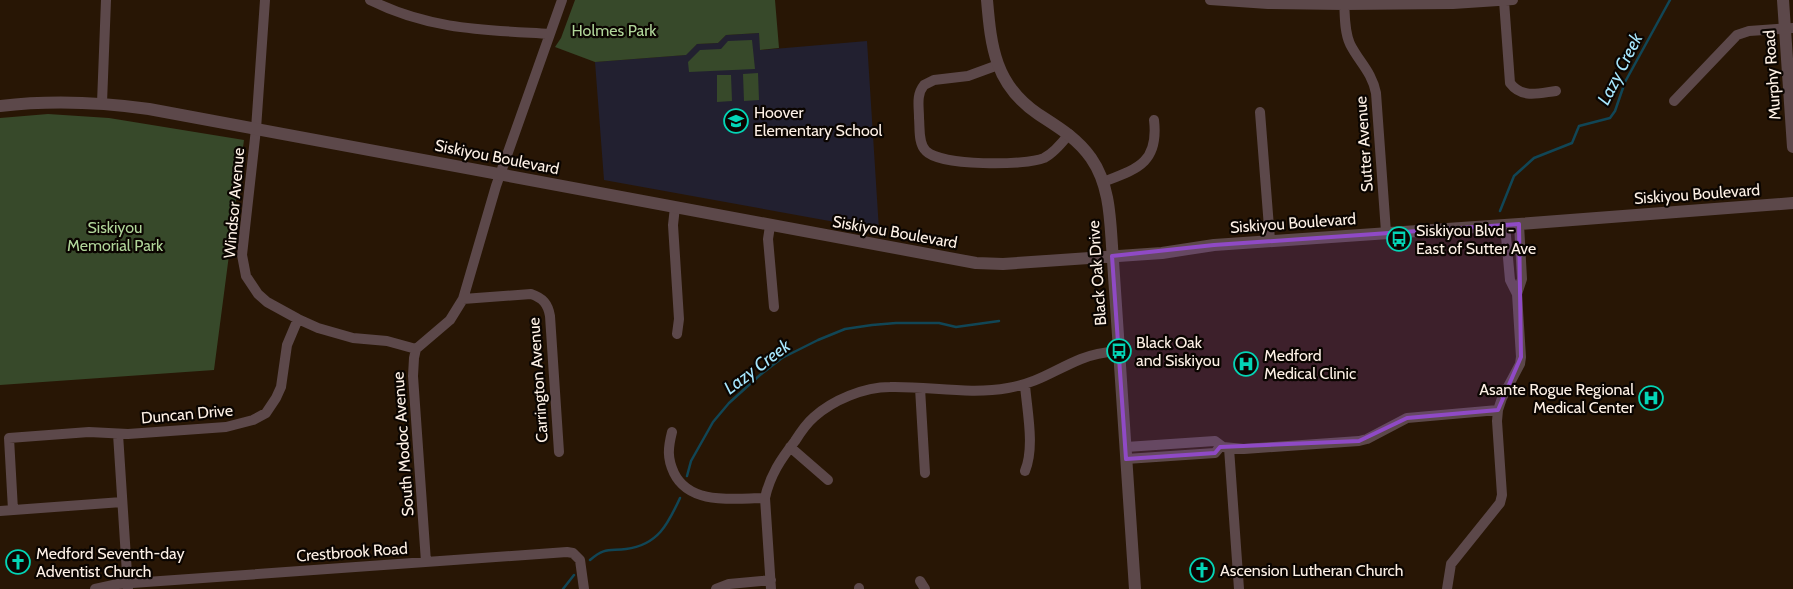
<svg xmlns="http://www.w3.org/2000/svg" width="1793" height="589" font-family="Cabin,sans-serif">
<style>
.education{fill:#222030}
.green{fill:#37492a}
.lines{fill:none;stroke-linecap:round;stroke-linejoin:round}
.stream{stroke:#114656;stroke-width:2.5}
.minor{stroke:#5c484a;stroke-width:10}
.tertiary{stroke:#5c484a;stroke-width:12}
.marked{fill:#8f4ac5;fill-opacity:0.2;stroke:#8f4ac5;stroke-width:4;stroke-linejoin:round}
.labels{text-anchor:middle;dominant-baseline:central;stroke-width:4.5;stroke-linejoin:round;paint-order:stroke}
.park-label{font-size:16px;fill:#b0d599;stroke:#0b0501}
.street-label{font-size:16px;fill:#fef1e6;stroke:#0b0501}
.poi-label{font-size:16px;fill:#fef1e6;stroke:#0b0501;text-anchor:start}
.water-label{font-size:18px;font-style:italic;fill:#a7e7fe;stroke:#0b0501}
</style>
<rect width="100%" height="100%" fill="#281605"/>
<path class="education" d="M 759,33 L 761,50 L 867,41 L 879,230 L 604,180 L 595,62 L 685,55 L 697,44 L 718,43 L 726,35 Z"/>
<path class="green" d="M 575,0 L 775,0 L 779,48 L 760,50 L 759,33 L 726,35 L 718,43 L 697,44 L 686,55 L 595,62 L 555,47 L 561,38 Z
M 752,40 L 755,69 L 689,72 L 688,62 L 700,50 L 721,49 L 728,41 Z
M 758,73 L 759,100 L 744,101 L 743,74 Z
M 717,75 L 731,75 L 732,101 L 717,102 Z
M 48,114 L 109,118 L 244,140 L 214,370 L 0,385 L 0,118 Z"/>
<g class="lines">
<path class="stream" d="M 1500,211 L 1514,176 L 1534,158 L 1572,143 L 1579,126 L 1610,118 L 1615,111 L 1625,82 L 1670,0
M 687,476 L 691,461 L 713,422 L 729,403 L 760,375 L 782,358 L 818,340 L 845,329 L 872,325 L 896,323 L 939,323 L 956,327 L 999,321
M 590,560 C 605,547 609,551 626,549 C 658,545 668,524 680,498
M 563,589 L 574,575"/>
<path class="minor" d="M 265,0 L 256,129 L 242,255 L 246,276 L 258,294 L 267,302 L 298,319 L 318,328 L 353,338 L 387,341 L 416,349
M 370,0 C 430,30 485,30 550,34
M 1210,0 L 1268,4 L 1344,5 L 1453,4 L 1513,0
M 1344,0 C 1345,14 1344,31 1350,44 C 1359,62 1372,72 1376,93 L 1386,232
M 1504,1 L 1510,83 C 1522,99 1539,93 1556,91
M 998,65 L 968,76 L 934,80 L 924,85 C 916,95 919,106 919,118 C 920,128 918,144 926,151 C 940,166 1025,166 1044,158 C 1054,153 1062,143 1069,134
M 1674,101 L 1737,35 L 1749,31 L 1793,28
M 102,103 L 106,0
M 1260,112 L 1270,240
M 1103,182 C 1137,169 1159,163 1154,120
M 675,207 L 673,225 L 679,319 L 677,334
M 1505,225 L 1510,280 L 1517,294
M 770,226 L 768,239 L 774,307
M 463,299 L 531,294 C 543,298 548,304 550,316 L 559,452
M 920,388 L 925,473
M 672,432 C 668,448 667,458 674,473 C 690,506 735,498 765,498
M 118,434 L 128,589
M 790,447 L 828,480
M 1126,447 L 1215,441 L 1223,447 L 1244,449 L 1359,441 L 1367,439 L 1407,418 L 1498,410
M 1229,448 L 1239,589
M 1126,459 L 1215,453 L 1220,447
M 1025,471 C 1035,447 1027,411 1025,385
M 13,510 L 9,438 L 89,432 L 128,434 L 226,427 L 253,420 L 266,413 L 276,398 L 281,387 L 287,345 L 298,319
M 0,511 L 122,502
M 426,562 L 413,376 L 414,358 L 416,349 L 450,320 L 463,299 L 496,186 L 562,0
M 920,581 L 925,589
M 859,588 L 859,589
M 95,589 L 118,584 L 567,552 L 573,553 L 580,560 L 584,589
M 716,589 L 729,584 L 771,580
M 771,589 L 765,498 C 770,475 781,459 795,441 C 800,433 806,424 814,417 C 833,400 864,387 890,387 C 929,386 969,395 1008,388 C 1038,383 1054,370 1081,359 C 1093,354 1106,352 1119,351
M 1447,589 L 1451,564 L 1500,503 L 1502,495 L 1497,421 L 1498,410 L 1502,398 L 1520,364 L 1521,357 L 1517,294 L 1522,279 L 1519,224"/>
<path class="tertiary" d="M 987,0 C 991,47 995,85 1038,114 C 1058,127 1077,138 1091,158 C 1109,184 1110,215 1112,246 L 1135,589
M 1783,0 L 1793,147
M 0,106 C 50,100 100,102 149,109 L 976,263 L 1003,264 L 1162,253 L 1214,245 L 1519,224 L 1793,203"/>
</g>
<path class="marked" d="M 1519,224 L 1521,357 L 1498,410 L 1407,418 L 1359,441 L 1220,447 L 1215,453 L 1126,459 L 1112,256 L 1214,245 Z"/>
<defs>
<g id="school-ring" transform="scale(1.25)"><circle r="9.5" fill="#0b0501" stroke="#04d5b6" stroke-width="1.5"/><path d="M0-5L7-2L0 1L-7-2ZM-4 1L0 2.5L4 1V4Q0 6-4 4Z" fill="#04d5b6"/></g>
<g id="bus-ring" transform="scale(1.25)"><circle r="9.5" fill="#0b0501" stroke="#04d5b6" stroke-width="1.5"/><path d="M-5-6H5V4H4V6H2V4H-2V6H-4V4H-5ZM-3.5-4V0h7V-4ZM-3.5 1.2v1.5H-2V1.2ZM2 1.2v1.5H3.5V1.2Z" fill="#04d5b6"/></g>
<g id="hospital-ring" transform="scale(1.25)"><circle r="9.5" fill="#0b0501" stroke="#04d5b6" stroke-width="1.5"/><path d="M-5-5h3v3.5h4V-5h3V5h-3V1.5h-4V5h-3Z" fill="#04d5b6"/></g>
<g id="church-ring" transform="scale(1.25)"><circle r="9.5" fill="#0b0501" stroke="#04d5b6" stroke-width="1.5"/><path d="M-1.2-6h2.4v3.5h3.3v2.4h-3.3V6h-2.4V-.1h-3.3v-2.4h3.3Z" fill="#04d5b6"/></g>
</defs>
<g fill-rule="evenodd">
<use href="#school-ring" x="736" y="121"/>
<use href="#bus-ring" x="1399" y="239"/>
<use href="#bus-ring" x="1119" y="351"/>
<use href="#hospital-ring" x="1246" y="364"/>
<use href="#hospital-ring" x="1651" y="398"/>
<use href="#church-ring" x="18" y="562"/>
<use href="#church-ring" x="1202" y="570"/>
</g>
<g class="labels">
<g class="park-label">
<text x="614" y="30">Holmes Park</text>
<text x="115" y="227">Siskiyou<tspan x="115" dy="18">Memorial Park</tspan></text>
</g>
<g class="street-label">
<text transform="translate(1772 75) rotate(-94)">Murphy Road</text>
<text transform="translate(1364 144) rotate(-94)">Sutter Avenue</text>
<text transform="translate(497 157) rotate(11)">Siskiyou Boulevard</text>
<text transform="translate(1697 194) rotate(-4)">Siskiyou Boulevard</text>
<text transform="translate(234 203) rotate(-85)">Windsor Avenue</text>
<text transform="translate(1293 223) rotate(-4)">Siskiyou Boulevard</text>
<text transform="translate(895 232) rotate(10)">Siskiyou Boulevard</text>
<text transform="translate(1097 273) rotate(-94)">Black Oak Drive</text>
<text transform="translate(538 380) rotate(-94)">Carrington Avenue</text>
<text transform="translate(187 414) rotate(-5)">Duncan Drive</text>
<text transform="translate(403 444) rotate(-94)">South Modoc Avenue</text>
<text transform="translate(352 552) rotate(-4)">Crestbrook Road</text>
</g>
<g class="poi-label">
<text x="754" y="112">Hoover<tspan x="754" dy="18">Elementary School</tspan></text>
<text x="1416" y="230">Siskiyou Blvd -<tspan x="1416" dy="18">East of Sutter Ave</tspan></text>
<text x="1136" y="342">Black Oak<tspan x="1136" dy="18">and Siskiyou</tspan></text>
<text x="1264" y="355">Medford<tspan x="1264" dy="18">Medical Clinic</tspan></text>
<text x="1634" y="389" text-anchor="end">Asante Rogue Regional<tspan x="1634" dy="18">Medical Center</tspan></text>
<text x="36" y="553">Medford Seventh-day<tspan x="36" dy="18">Adventist Church</tspan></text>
<text x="1220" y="570">Ascension Lutheran Church</text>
</g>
<g class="water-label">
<text transform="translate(1620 69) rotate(-63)">Lazy Creek</text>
<text transform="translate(757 367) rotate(-37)">Lazy Creek</text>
</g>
</g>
</svg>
